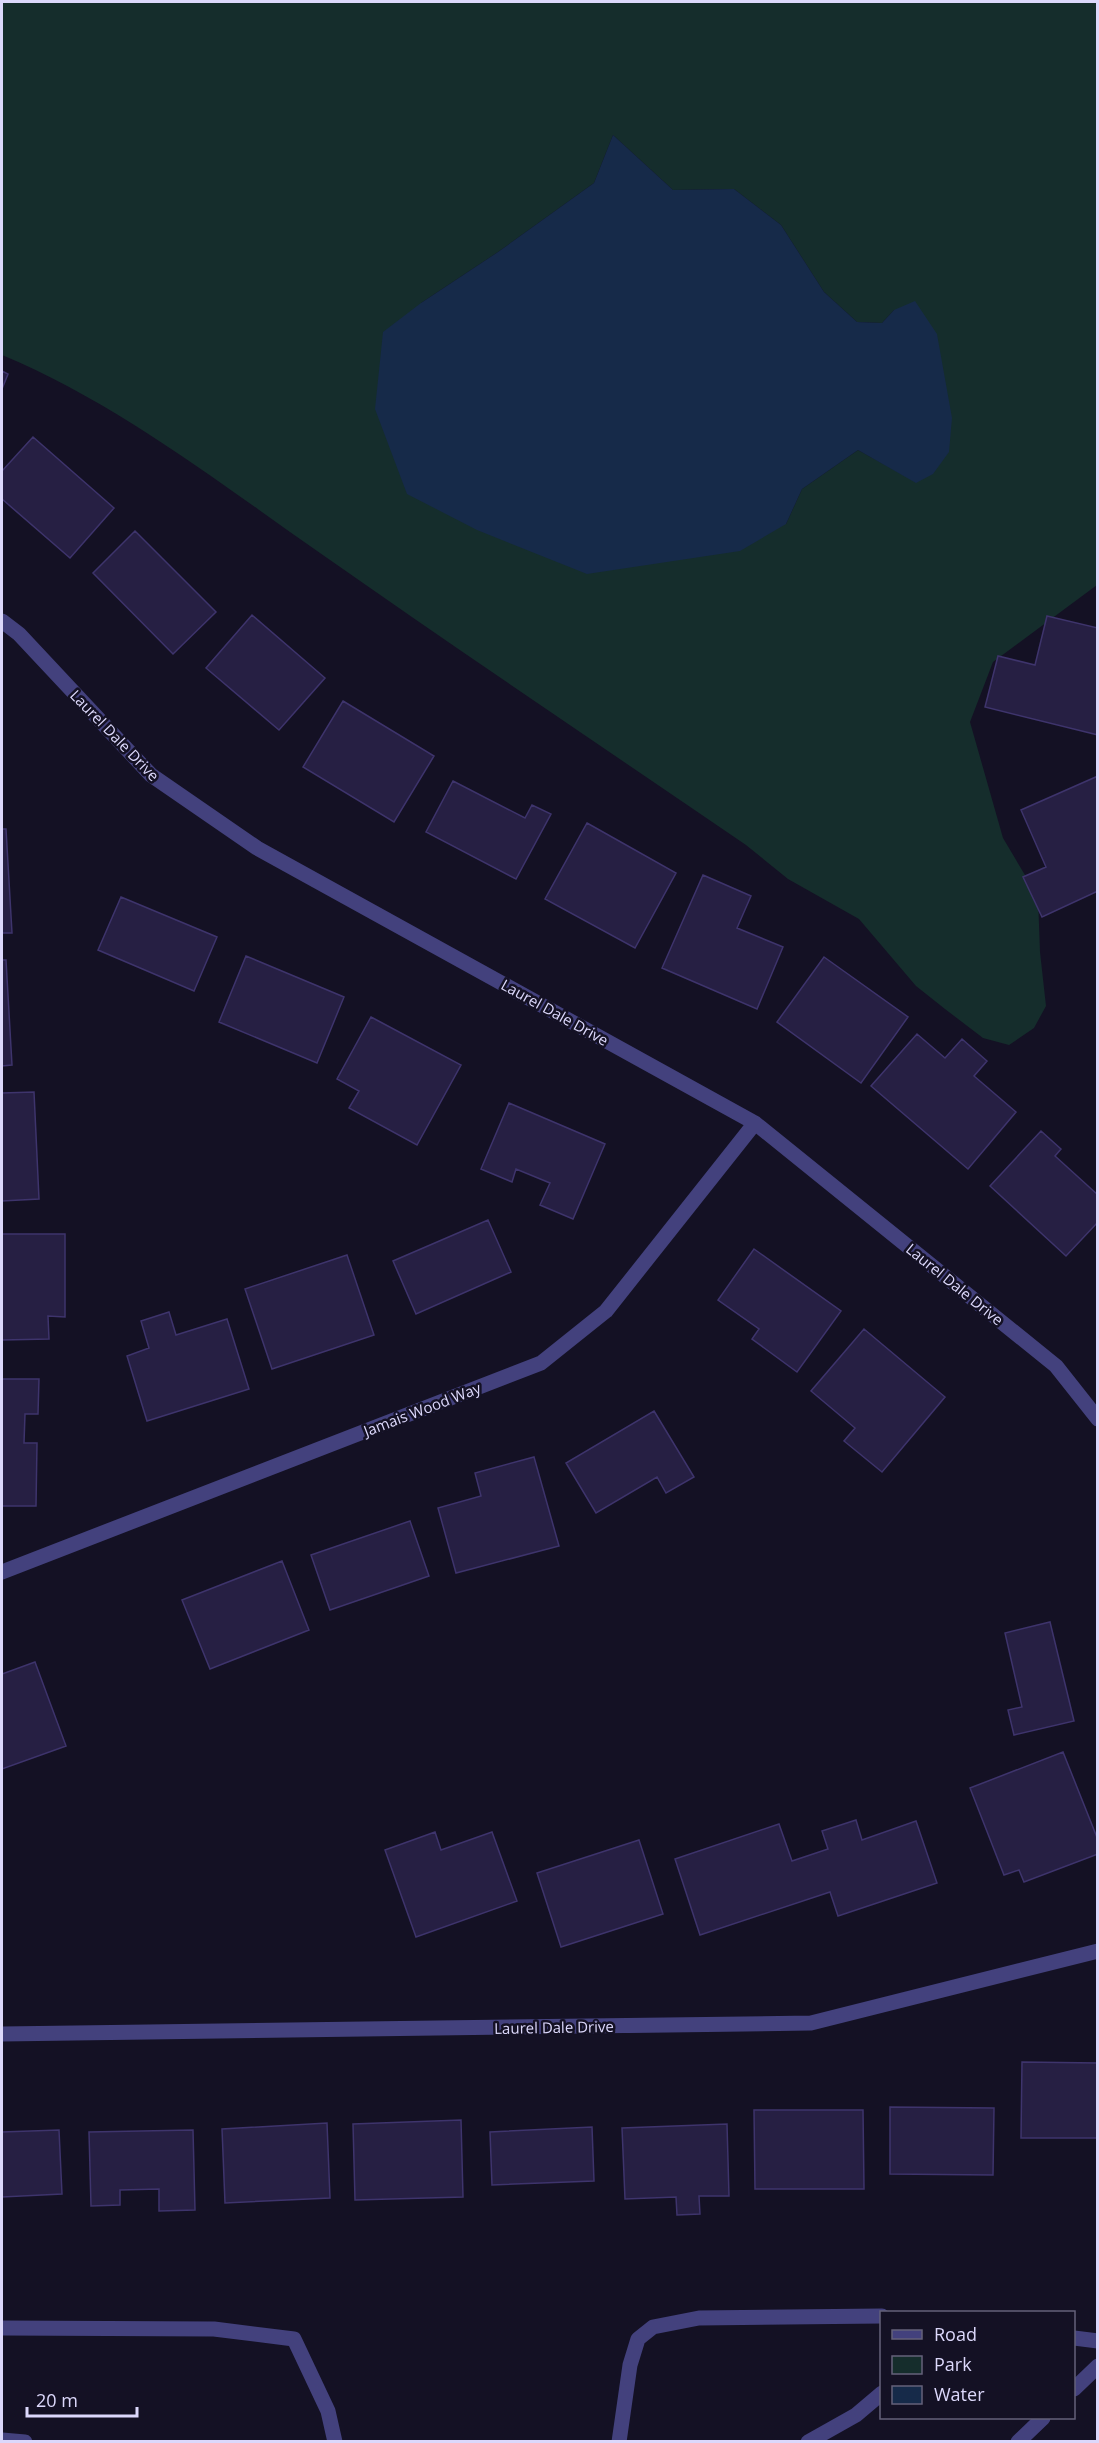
<svg xmlns="http://www.w3.org/2000/svg" width="1099" height="2443" font-family="'Open Sans',sans-serif">
<style>
.green{fill:#152d2c;fill-rule:evenodd}
.water{fill:#162a49}
.building{fill:#261f43;stroke:#3e346c;stroke-width:1.5}
.lines{fill:none;stroke-linecap:round;stroke-linejoin:round}
.minor{stroke:#43417d;stroke-width:15}
.labels{text-anchor:middle;dominant-baseline:central;stroke-width:5;stroke-linejoin:round;paint-order:stroke}
.street-label{font-size:15px;fill:#dcd8fb;stroke:#141124}
</style>
<rect width="100%" height="100%" fill="#141124"/>
<path class="green" d="M 2,2 L 1097,2 L 1097,585 L 993,662 L 970,722 L 1003,838 L 1038,897 L 1040,952 L 1046,1006 L 1034,1028 L 1009,1045 L 983,1038 L 945,1009 L 916,986 L 859,919 L 788,879 L 746,845 C 604,748 461,652 320,553 C 218,482 117,403 2,355 ZM 613,135 L 673,190 L 734,189 L 781,225 L 824,292 L 857,322 L 882,323 L 894,310 L 916,482 L 858,450 L 802,489 L 786,524 L 421,303 L 498,252 L 594,183 Z"/>
<path class="water" d="M 613,135 L 673,190 L 734,189 L 781,225 L 824,292 L 857,322 L 882,323 L 894,310 L 915,301 L 937,334 L 952,418 L 949,452 L 933,474 L 916,483 L 858,450 L 802,489 L 786,524 L 740,551 L 587,574 L 477,530 L 407,494 L 375,409 L 383,332 L 421,303 L 498,252 L 594,183 Z"/>
<path class="building" d="M 2,371 L 8,374 L 2,389 Z
M 33,437 L 114,508 L 70,558 L 2,499 L 2,471 Z
M 135,531 L 216,612 L 173,654 L 93,573 Z
M 252,615 L 325,678 L 279,730 L 206,668 Z
M 1047,616 L 1098,628 L 1098,735 L 985,707 L 998,656 L 1035,665 Z
M 343,701 L 434,756 L 394,822 L 303,767 Z
M 1098,776 L 1098,891 L 1042,917 L 1023,877 L 1046,867 L 1021,810 Z
M 453,781 L 525,818 L 532,805 L 551,814 L 516,879 L 426,832 Z
M 587,823 L 676,873 L 635,948 L 545,899 Z
M 2,829 L 6,829 L 12,933 L 2,933 Z
M 703,875 L 751,896 L 737,928 L 783,947 L 757,1009 L 662,968 Z
M 121,897 L 217,937 L 194,991 L 98,950 Z
M 246,956 L 344,997 L 317,1063 L 219,1022 Z
M 824,957 L 908,1017 L 861,1083 L 777,1022 Z
M 2,960 L 6,960 L 12,1065 L 2,1066 Z
M 371,1017 L 461,1065 L 417,1145 L 349,1108 L 359,1091 L 337,1079 Z
M 917,1034 L 945,1058 L 962,1039 L 987,1061 L 974,1076 L 1016,1112 L 968,1169 L 871,1086 Z
M 34,1092 L 39,1199 L 2,1201 L 2,1093 Z
M 509,1103 L 605,1144 L 573,1219 L 540,1205 L 550,1183 L 516,1169 L 512,1182 L 481,1169 Z
M 1041,1131 L 1061,1149 L 1055,1156 L 1098,1195 L 1098,1222 L 1066,1256 L 990,1186 Z
M 488,1220 L 511,1272 L 416,1314 L 393,1261 Z
M 2,1234 L 65,1234 L 65,1317 L 48,1316 L 49,1339 L 2,1340 Z
M 754,1249 L 841,1311 L 797,1372 L 752,1339 L 759,1329 L 718,1300 Z
M 347,1255 L 374,1335 L 272,1369 L 245,1289 Z
M 169,1312 L 176,1335 L 227,1319 L 249,1389 L 147,1421 L 127,1356 L 149,1348 L 141,1321 Z
M 864,1329 L 945,1397 L 882,1472 L 844,1441 L 855,1428 L 811,1391 Z
M 2,1379 L 39,1379 L 38,1414 L 25,1414 L 24,1443 L 37,1443 L 36,1506 L 2,1506 Z
M 654,1411 L 694,1477 L 666,1493 L 657,1477 L 596,1513 L 566,1463 Z
M 534,1457 L 559,1546 L 456,1573 L 438,1508 L 481,1496 L 475,1473 Z
M 410,1521 L 429,1576 L 330,1610 L 311,1555 Z
M 282,1561 L 309,1630 L 210,1669 L 182,1600 Z
M 1050,1622 L 1074,1721 L 1014,1735 L 1008,1710 L 1022,1707 L 1005,1633 Z
M 35,1662 L 66,1746 L 2,1769 L 2,1674 Z
M 1063,1752 L 1098,1840 L 1098,1854 L 1024,1882 L 1019,1870 L 1004,1875 L 970,1788 Z
M 856,1820 L 862,1840 L 916,1821 L 937,1883 L 838,1916 L 830,1892 L 700,1935 L 675,1859 L 779,1824 L 792,1861 L 828,1849 L 822,1831 Z
M 435,1832 L 441,1850 L 492,1832 L 517,1901 L 416,1937 L 385,1850 Z
M 639,1840 L 663,1914 L 561,1947 L 537,1873 Z
M 1022,2062 L 1098,2063 L 1098,2138 L 1021,2138 Z
M 890,2107 L 994,2108 L 993,2175 L 890,2174 Z
M 754,2110 L 863,2110 L 864,2189 L 755,2189 Z
M 461,2120 L 463,2197 L 355,2200 L 353,2124 Z
M 327,2123 L 330,2198 L 225,2203 L 222,2129 Z
M 727,2124 L 729,2196 L 699,2196 L 700,2214 L 677,2215 L 676,2197 L 625,2199 L 622,2128 Z
M 592,2127 L 594,2181 L 492,2185 L 490,2132 Z
M 59,2130 L 62,2194 L 2,2197 L 2,2132 Z
M 193,2130 L 195,2210 L 159,2211 L 159,2189 L 120,2190 L 120,2205 L 91,2206 L 89,2132 Z"/>
<g class="lines">
<path class="minor" d="M 2,621 L 19,634 L 151,775 L 257,848 L 755,1123 L 1056,1366 L 1098,1419
M 2,1572 L 541,1363 L 606,1311 L 755,1123
M 2,2034 L 811,2023 L 1098,1951
M 2,2328 L 214,2329 L 294,2339 L 328,2411 L 335,2442
M 1074,2338 L 1098,2341
M 1074,2389 L 1098,2366
M 2,2440 L 25,2442
M 619,2442 L 630,2365 L 638,2339 L 653,2327 L 699,2318 L 882,2316
M 808,2442 L 856,2415 L 882,2393
M 1018,2442 L 1043,2418"/>
</g>
<g class="labels">
<g class="street-label">
<text transform="translate(115 735) rotate(46)">Laurel Dale Drive</text>
<text transform="translate(555 1012) rotate(29)">Laurel Dale Drive</text>
<text transform="translate(955 1284) rotate(39)">Laurel Dale Drive</text>
<text transform="translate(422 1409) rotate(-21)">Jamais Wood Way</text>
<text transform="translate(554 2027) rotate(-1)">Laurel Dale Drive</text>
</g>
</g>
<rect width="1099" height="2443" fill="none" stroke="#dcd8fb" stroke-width="6"/>
<rect x="880" y="2311" width="195" height="108" fill="#141124" stroke="#64617a" stroke-width="1.5"/>
<rect x="892" y="2330" width="30" height="9" fill="#43417d" stroke="#64617a" stroke-width="1.5"/>
<text x="934" y="2341" font-size="18" fill="#dcd8fb">Road</text>
<rect x="892" y="2356" width="30" height="18" fill="#152d2c" stroke="#64617a" stroke-width="1.5"/>
<text x="934" y="2371" font-size="18" fill="#dcd8fb">Park</text>
<rect x="892" y="2386" width="30" height="18" fill="#162a49" stroke="#64617a" stroke-width="1.5"/>
<text x="934" y="2401" font-size="18" fill="#dcd8fb">Water</text>
<path d="M27 2407v9h110v-9" fill="none" stroke="#dcd8fb" stroke-width="3"/>
<text x="36" y="2407" font-size="18" fill="#dcd8fb" stroke="#141124" stroke-width="4.5" paint-order="stroke">20 m</text>
</svg>
